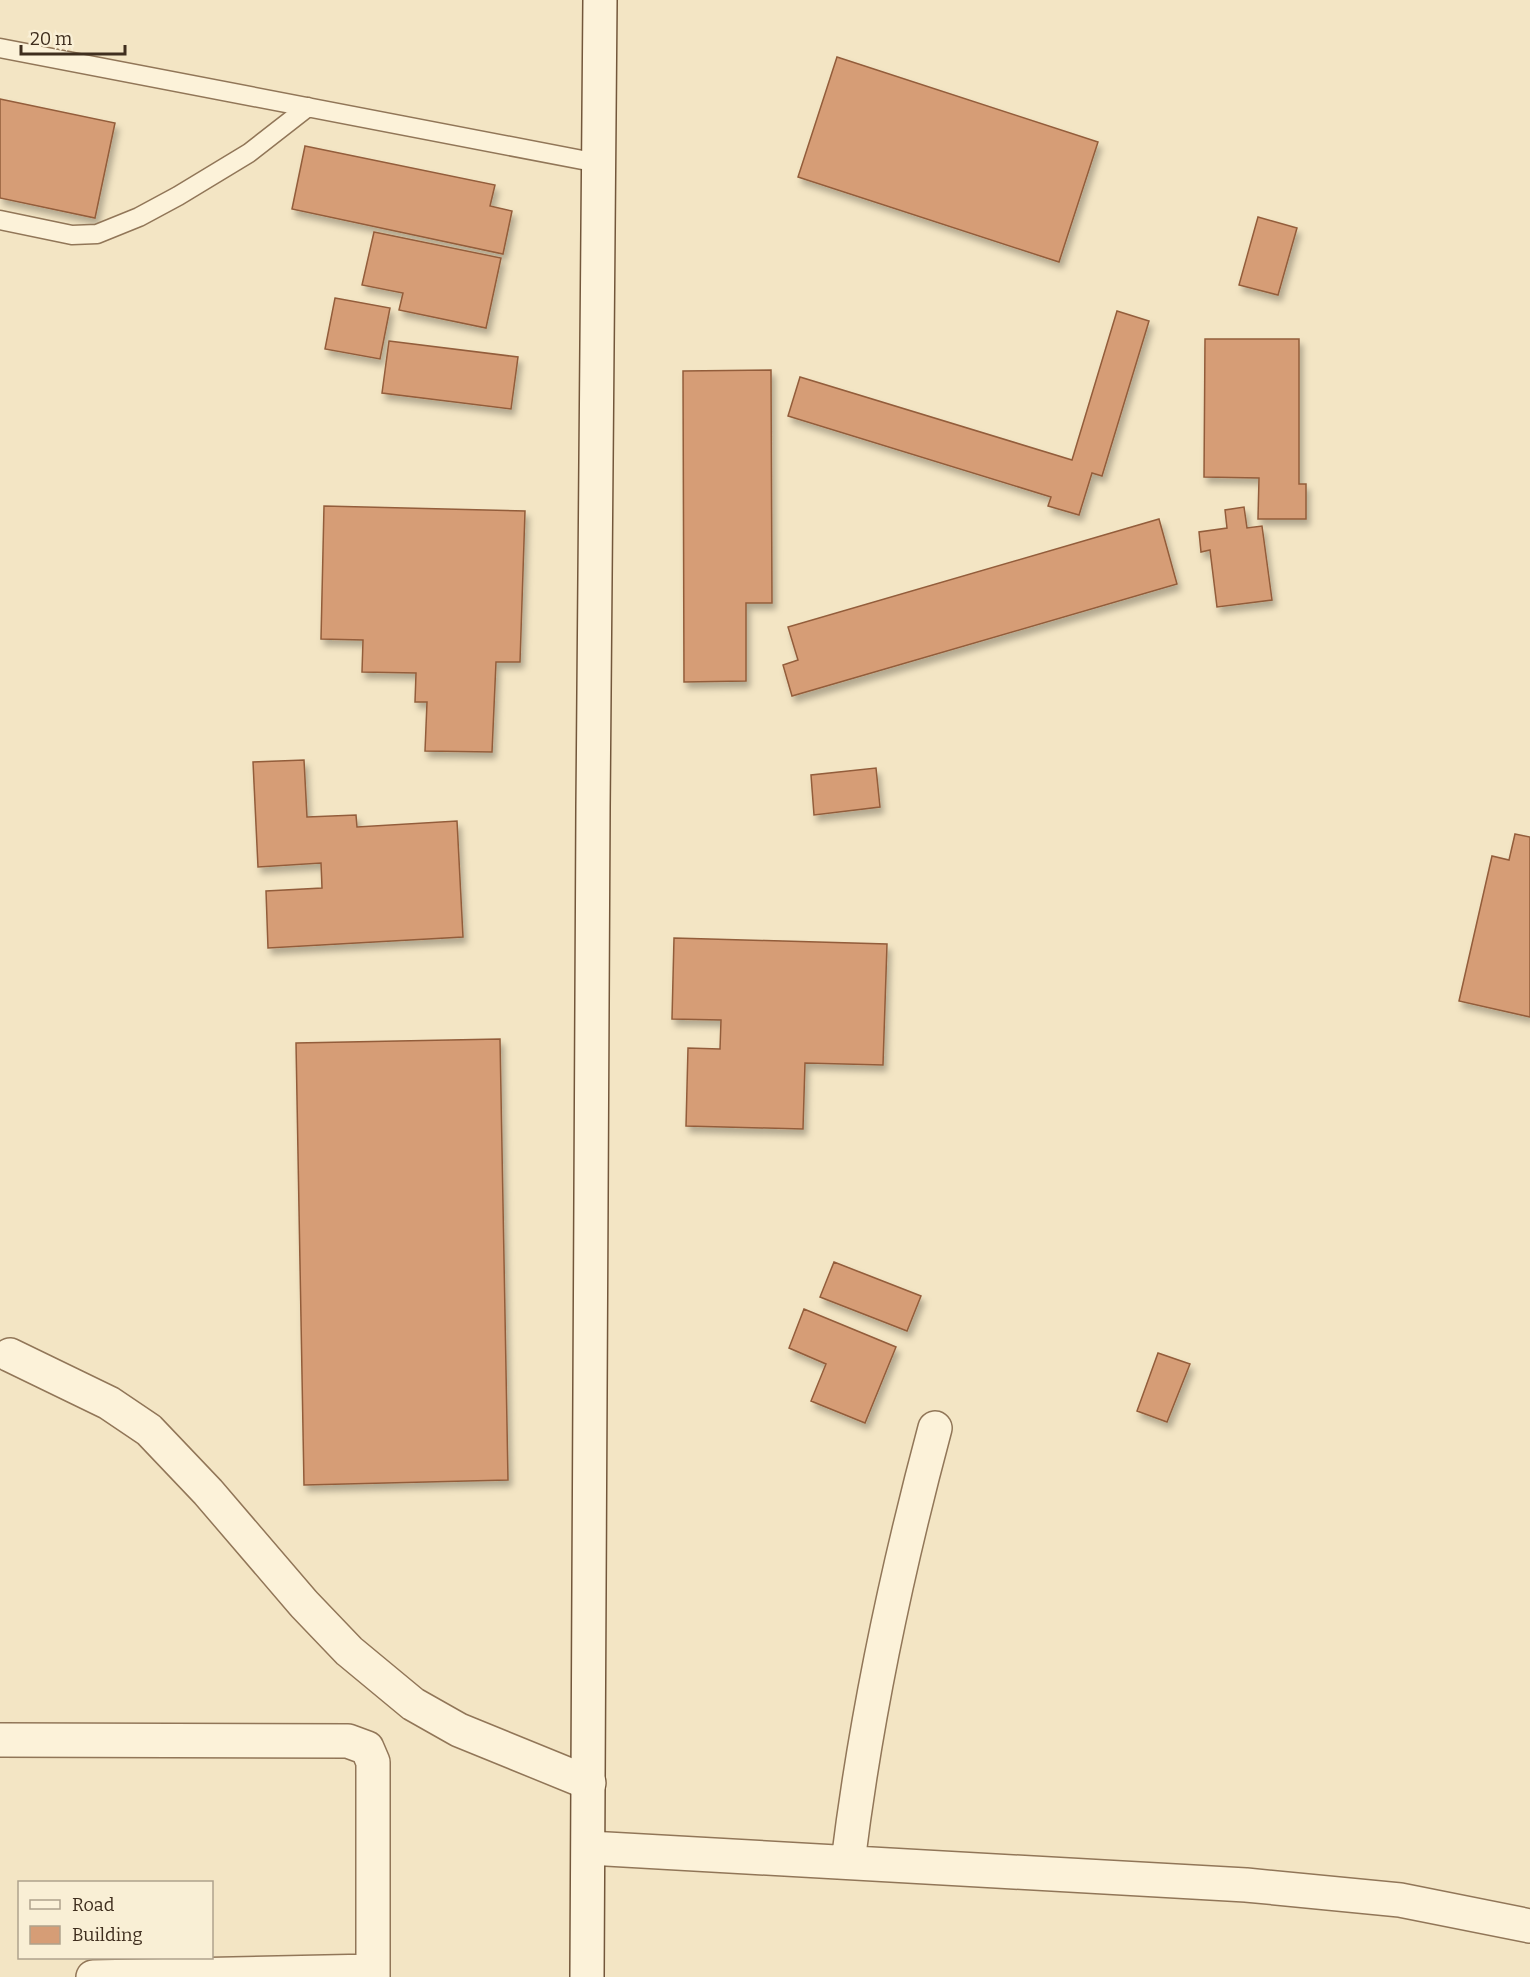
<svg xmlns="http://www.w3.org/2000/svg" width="1530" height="1977" font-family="Bitter,serif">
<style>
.building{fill:#d69d76;stroke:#935d3b;stroke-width:1.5;filter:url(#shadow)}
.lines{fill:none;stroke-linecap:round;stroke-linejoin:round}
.service-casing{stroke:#917658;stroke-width:21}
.minor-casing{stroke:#917658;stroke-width:36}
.secondary-casing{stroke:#73573b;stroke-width:36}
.service{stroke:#fcf2d9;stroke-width:18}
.minor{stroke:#fcf2d9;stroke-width:33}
.secondary{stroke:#fcf2d9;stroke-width:33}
</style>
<defs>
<filter id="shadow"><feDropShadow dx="3.5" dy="6" stdDeviation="3" flood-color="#0004"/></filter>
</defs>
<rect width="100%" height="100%" fill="#f3e5c4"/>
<path class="building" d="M 837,57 L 1098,142 L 1059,262 L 798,177 Z
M 0,99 L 115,123 L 95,218 L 0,198 Z
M 305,146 L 495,185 L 490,206 L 512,211 L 503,254 L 292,209 Z
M 1258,217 L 1297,228 L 1278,295 L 1239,285 Z
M 374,232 L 501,258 L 486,328 L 399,310 L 403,293 L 362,285 Z
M 335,298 L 390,308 L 380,359 L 325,349 Z
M 1117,311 L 1149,321 L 1102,476 L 1092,473 L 1079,515 L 1048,506 L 1051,497 L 788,416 L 800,377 L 1072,460 Z
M 1205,339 L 1299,339 L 1299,484 L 1306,484 L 1306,519 L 1258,519 L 1259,478 L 1204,477 Z
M 389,341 L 518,357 L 511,409 L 382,393 Z
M 771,370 L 772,603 L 746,603 L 746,681 L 684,682 L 683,371 Z
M 324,506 L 525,511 L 520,662 L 496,662 L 492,752 L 425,751 L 427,702 L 415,702 L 416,673 L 362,672 L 363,640 L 321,639 Z
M 1244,507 L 1247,528 L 1262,526 L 1272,600 L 1217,607 L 1210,550 L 1201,552 L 1199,532 L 1227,528 L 1225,510 Z
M 1159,519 L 1177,584 L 792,696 L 783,665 L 798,660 L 788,627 Z
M 304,760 L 307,817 L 356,815 L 357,827 L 457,821 L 463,937 L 268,948 L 266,891 L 322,888 L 321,863 L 258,867 L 253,762 Z
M 876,768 L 880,807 L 814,815 L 811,775 Z
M 1515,834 L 1530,837 L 1530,1017 L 1459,1001 L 1492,856 L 1509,860 Z
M 674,938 L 887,944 L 883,1065 L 805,1063 L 803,1129 L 686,1126 L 688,1048 L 720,1049 L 721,1020 L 672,1019 Z
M 500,1039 L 508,1480 L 304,1485 L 296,1043 Z
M 834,1262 L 921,1296 L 907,1331 L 820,1297 Z
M 804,1309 L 896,1347 L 865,1423 L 811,1401 L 826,1364 L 789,1348 Z
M 1158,1353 L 1190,1364 L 1167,1422 L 1137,1411 Z"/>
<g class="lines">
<g class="service-casing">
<path id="service" d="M 0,48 L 598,163
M 0,220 L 72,235 L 97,234 L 139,217 L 178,196 L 249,153 L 308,107"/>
</g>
<g class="minor-casing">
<path id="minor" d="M 10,1355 L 109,1403 L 149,1430 L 208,1492 L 304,1604 L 349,1651 L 413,1704 L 459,1730 L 589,1783
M 0,1740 L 348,1741 L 367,1748 L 373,1762 L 373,1977
M 589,1848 L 1246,1885 L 1400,1900 L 1530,1926
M 848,1862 C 866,1715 897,1570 935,1428
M 93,1977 L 373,1971"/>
</g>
<g class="secondary-casing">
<path id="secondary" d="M 587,1977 L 593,808 L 600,0"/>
</g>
<use href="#service" class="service"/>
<use href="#minor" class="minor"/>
<use href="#secondary" class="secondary"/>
</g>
<rect x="18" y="1881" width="195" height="78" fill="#f9efd5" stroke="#afa28c" stroke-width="1.5"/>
<rect x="30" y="1900" width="30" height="9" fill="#fcf2d9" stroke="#afa28c" stroke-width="1.5"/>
<text x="72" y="1911" font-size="18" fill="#3f2e1e">Road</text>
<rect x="30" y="1926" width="30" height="18" fill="#d69d76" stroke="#afa28c" stroke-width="1.5"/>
<text x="72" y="1941" font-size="18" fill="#3f2e1e">Building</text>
<path d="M21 45v9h104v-9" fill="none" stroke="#3f2e1e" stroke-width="3"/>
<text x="30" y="45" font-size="18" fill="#3f2e1e" stroke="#f9efd5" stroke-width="4.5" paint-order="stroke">20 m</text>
</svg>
